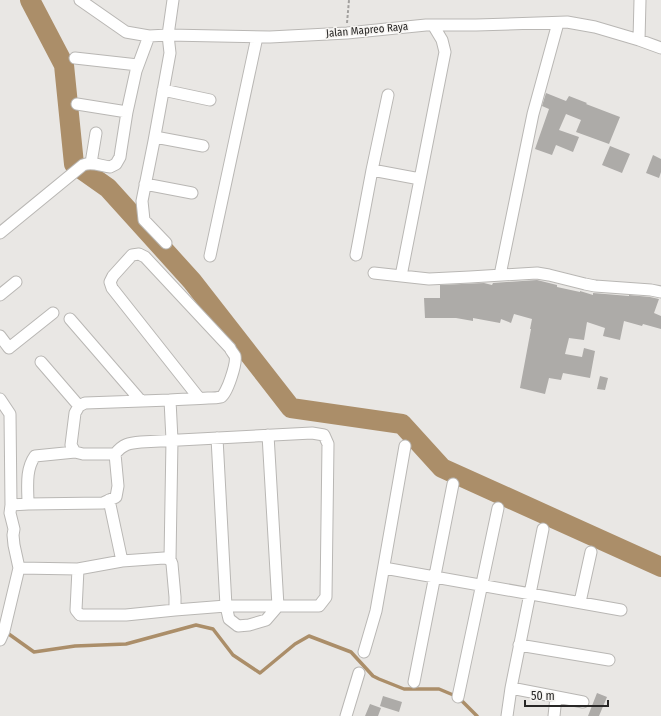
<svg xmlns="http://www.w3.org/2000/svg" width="661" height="716" font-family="'Fira Sans Condensed',sans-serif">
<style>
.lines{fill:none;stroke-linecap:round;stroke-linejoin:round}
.stream{stroke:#ab8e69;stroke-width:3.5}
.river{stroke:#ab8e69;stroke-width:20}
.building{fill:#adaba8}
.minor-casing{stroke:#b9b7b4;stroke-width:13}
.path{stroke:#a2a09e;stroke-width:2;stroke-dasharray:3 2;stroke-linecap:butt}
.minor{stroke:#fff;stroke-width:11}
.labels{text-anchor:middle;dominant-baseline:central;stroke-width:3;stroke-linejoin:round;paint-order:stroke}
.street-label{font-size:11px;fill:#282726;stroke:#f6f4f1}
</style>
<rect width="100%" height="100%" fill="#e9e7e4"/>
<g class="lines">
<path class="stream" d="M 6,632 L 34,652 L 75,646 L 126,644 L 196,625 L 213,629 L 233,655 L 260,673 L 295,644 L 309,636 L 351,652 L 373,676 L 379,679 L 404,689 L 439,689 L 458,697 L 477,716"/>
<path class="river" d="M 30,0 L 64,65 L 74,164 L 108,188 L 192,281 L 291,408 L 402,424 L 442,468 L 661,567"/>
</g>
<path class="building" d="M 546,93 L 566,101 L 569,96 L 587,103 L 586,104 L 620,117 L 609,144 L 576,132 L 581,120 L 566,114 L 559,130 L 579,137 L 573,152 L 556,145 L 552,155 L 535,149 L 549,109 L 542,106 Z
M 610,146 L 630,154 L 622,173 L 602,165 Z
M 653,155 L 661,159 L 661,172 L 659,178 L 646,173 Z
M 537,280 L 557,285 L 557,287 L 580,292 L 580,291 L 593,295 L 593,293 L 629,296 L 629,295 L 650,297 L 659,299 L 654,313 L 661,316 L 661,329 L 643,324 L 642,326 L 624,321 L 620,340 L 603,336 L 605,328 L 587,322 L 584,340 L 569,338 L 565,354 L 582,357 L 584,348 L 595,351 L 590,378 L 563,373 L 561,380 L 549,378 L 545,394 L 520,388 L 531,329 L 530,329 L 532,319 L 514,314 L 511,323 L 501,319 L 500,323 L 473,318 L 473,321 L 456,318 L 425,318 L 424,298 L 440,298 L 440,285 L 484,283 L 492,285 L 493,283 Z
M 600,376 L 608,378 L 605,390 L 597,389 Z
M 597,693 L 607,697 L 599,716 L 588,716 Z
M 383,696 L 402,702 L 399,712 L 380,706 Z
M 370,704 L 381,708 L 378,716 L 365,716 Z"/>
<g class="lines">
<g class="minor-casing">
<path id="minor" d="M 80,0 L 126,32 L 149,36 L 168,35 L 270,37 L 347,33 L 426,25 L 476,25 L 567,22 L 595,27 L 639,40 L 661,48
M 639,40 L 640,0
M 75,58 L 138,65
M 163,90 L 210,100
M 77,104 L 127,112
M 155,137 L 203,146
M 91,163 L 96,133
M 372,170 L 420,179
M 145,184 L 192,193
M 0,233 L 83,165 C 92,161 100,166 110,167 L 116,164 L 120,157 L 121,150 L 127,112 L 136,71 L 149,36
M 166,243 L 144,220 L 142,201 L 154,141 L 170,53 L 168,35 L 173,0
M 356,255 L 372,170 L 388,95
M 210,256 L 257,37
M 374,273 L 429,279 L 470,277 L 537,273 L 549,275 L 585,284 L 595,286 L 651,290 L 661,292
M 500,275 L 533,114 L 558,23
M 401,276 L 445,52 L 442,40 L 433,25
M 0,295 L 16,282
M 70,319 L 141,401
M 0,336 L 9,348 L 53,313
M 41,362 L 79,406
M 0,399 L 10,414 L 11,505
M 217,438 L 226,606 L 229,619 L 238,626 L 249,625 L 266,620 L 278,606 L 268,435
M 75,452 L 71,445 L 75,413 L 79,406 L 85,403 L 170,400
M 28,504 C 28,488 25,470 35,456 L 75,452 L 83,454 L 115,454
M 170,559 L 172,440 L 170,400 C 183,399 195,399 208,398 C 212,398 217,398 221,397 C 227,394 237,363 235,356 C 234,354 231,351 230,348 L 145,257 L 139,254 L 132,255 L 113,276 L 110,282 L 112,288 L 199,398
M 19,568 L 78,569 L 122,561
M 384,568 L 621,610
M 78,569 L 76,610 L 80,615 L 126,615 L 175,610
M 580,602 L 591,552
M 0,640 L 4,631 L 19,568 L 14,545 L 13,535 L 14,529 L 10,513 L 11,505 L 28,504 L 103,503 L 116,497 L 118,486 L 115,454 C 123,444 129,443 141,442 L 312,433 L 324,435 L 328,444 L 326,597 L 319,606 L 226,606 L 175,610 L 175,597 L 172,564 L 170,559 L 164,558 L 122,561 L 109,500
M 519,645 L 609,660
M 364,652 L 376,611 L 405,446
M 414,682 L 453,484
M 511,688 L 583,702
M 458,697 L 498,508
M 346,716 L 359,673
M 507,716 L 511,688 L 543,529
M 554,716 L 556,697"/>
</g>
<path class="path" d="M 347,23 L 349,0"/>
<use href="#minor" class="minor"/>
</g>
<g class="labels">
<g class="street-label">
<text transform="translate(367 30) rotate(-5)">Jalan Mapreo Raya</text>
</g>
</g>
<path d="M525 700v6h83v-6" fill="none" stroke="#282726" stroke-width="2"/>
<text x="531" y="700" font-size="12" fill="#282726" stroke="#f6f4f1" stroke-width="3" paint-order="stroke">50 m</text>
</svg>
